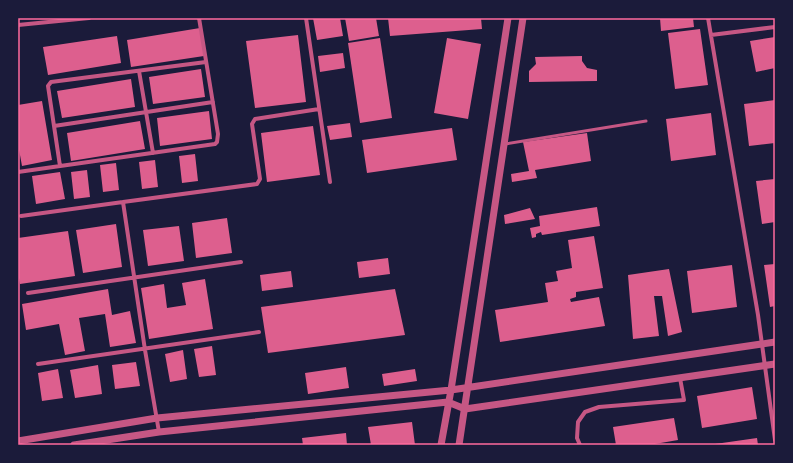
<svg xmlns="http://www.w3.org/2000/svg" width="793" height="463" font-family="'Space Grotesk',sans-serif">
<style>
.building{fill:#dd5f8e}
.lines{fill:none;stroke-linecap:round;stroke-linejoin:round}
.service{stroke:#c65784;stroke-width:3}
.minor{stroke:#c65784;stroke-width:4}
.tertiary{stroke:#c65784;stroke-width:7}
.neatline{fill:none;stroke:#ff6b9d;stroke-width:1.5}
</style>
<rect width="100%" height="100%" fill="#1b1b3a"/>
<path class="building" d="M 313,18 L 340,18 L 343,36 L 317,40 Z
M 345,18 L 376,18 L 379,36 L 349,41 Z
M 388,18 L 481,18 L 482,29 L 390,36 Z
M 660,18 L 693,18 L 694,27 L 661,31 Z
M 200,28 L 204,56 L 131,67 L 127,40 Z
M 700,29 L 708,85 L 675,89 L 668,33 Z
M 298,35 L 306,102 L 255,108 L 246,41 Z
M 117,36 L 121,63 L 48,75 L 43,47 Z
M 775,37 L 775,68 L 756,72 L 750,41 Z
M 380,38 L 392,118 L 360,123 L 348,43 Z
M 447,38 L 481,44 L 468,119 L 434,113 Z
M 343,53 L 345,68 L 320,72 L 318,56 Z
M 582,56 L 582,61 L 587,68 L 597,70 L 597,81 L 529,82 L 529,71 L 536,64 L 535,57 Z
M 201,69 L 205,97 L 153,104 L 149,77 Z
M 131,79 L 135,107 L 62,118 L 57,91 Z
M 775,100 L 775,143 L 749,146 L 744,104 Z
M 42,101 L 52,160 L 22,166 L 18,144 L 18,105 Z
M 209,111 L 212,139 L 160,146 L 157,118 Z
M 711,113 L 716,155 L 671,161 L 666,119 Z
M 140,121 L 145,149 L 71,161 L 67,133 Z
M 350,123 L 352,137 L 330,140 L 327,126 Z
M 313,126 L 320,175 L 267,182 L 261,133 Z
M 452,128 L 457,160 L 367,173 L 362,140 Z
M 587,133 L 591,161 L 535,170 L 537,178 L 512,182 L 511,174 L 529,171 L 523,142 Z
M 195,154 L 198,181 L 182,183 L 179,156 Z
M 155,160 L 158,187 L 142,189 L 139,162 Z
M 116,163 L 119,190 L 103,192 L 100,165 Z
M 87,170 L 90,197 L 74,199 L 71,172 Z
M 60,172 L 65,199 L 36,204 L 32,176 Z
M 775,179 L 775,222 L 762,224 L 756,181 Z
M 597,207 L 600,226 L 542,235 L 541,232 L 536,234 L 536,237 L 532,238 L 530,228 L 540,226 L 539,216 Z
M 530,208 L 535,219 L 505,224 L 504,215 Z
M 227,218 L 232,253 L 196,258 L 192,223 Z
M 116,224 L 122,267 L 83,273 L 76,230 Z
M 179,226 L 184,261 L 148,266 L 143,230 Z
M 68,231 L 75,276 L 20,284 L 18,272 L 18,238 Z
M 594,236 L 603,288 L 576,292 L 576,297 L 570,299 L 571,302 L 599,297 L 605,326 L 500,342 L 495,310 L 548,302 L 545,283 L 558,281 L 556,271 L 572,268 L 568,240 Z
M 388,258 L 390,274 L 359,278 L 357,262 Z
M 775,264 L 775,306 L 770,307 L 764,265 Z
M 732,265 L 737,307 L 692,313 L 687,271 Z
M 669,269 L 682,332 L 668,336 L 662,296 L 654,296 L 659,336 L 633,339 L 628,275 Z
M 291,271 L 293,287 L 262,291 L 260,275 Z
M 205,279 L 213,329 L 149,339 L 141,288 L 164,284 L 167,308 L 186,305 L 182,283 Z
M 108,289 L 112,315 L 130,311 L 136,343 L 110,347 L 105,314 L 79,318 L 85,351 L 65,355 L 59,324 L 26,330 L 22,304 Z
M 395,289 L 405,335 L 268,353 L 261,307 Z
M 212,346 L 216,375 L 199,377 L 194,349 Z
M 183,350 L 187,379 L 170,382 L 165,354 Z
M 136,362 L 140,386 L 115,389 L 112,365 Z
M 98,365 L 102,394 L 75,398 L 70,370 Z
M 346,367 L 349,388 L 308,394 L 305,373 Z
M 58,369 L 63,398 L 42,401 L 38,373 Z
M 415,369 L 417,381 L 384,386 L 382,374 Z
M 752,387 L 757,419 L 702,428 L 697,396 Z
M 674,418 L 678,440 L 649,445 L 616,445 L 613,427 Z
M 412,422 L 415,445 L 371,445 L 368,427 Z
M 346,433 L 347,445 L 303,445 L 302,438 Z
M 757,438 L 758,445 L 715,445 L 715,444 Z"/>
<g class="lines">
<path class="service" d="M 505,144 L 646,121"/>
<path class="minor" d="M 306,18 L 330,182
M 708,18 L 758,315 L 775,440
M 18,25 L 89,18
M 711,35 L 775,27
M 139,71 L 153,153
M 54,126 L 213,102
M 60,166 L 48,86 L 51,82 L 206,62
M 18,172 L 215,144 L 217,142 L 218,134 L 199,18
M 21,216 L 123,202
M 28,293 L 241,262
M 38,364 L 259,332
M 159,432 L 145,350 L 123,202 L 257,184 L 260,179 L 252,124 L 255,119 L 319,109
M 580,445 L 577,438 L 578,422 L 585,412 L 599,407 L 684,400 L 680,378"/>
<path class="tertiary" d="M 18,441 L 157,418 L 451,390 L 775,342
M 74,445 L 159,432 L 448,402 L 465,409 L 775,364
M 441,445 L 451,390 L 508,18
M 459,445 L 523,18"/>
</g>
<rect width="793" height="463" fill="none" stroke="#1b1b3a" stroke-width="38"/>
<rect x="19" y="19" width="755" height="425" class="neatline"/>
</svg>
